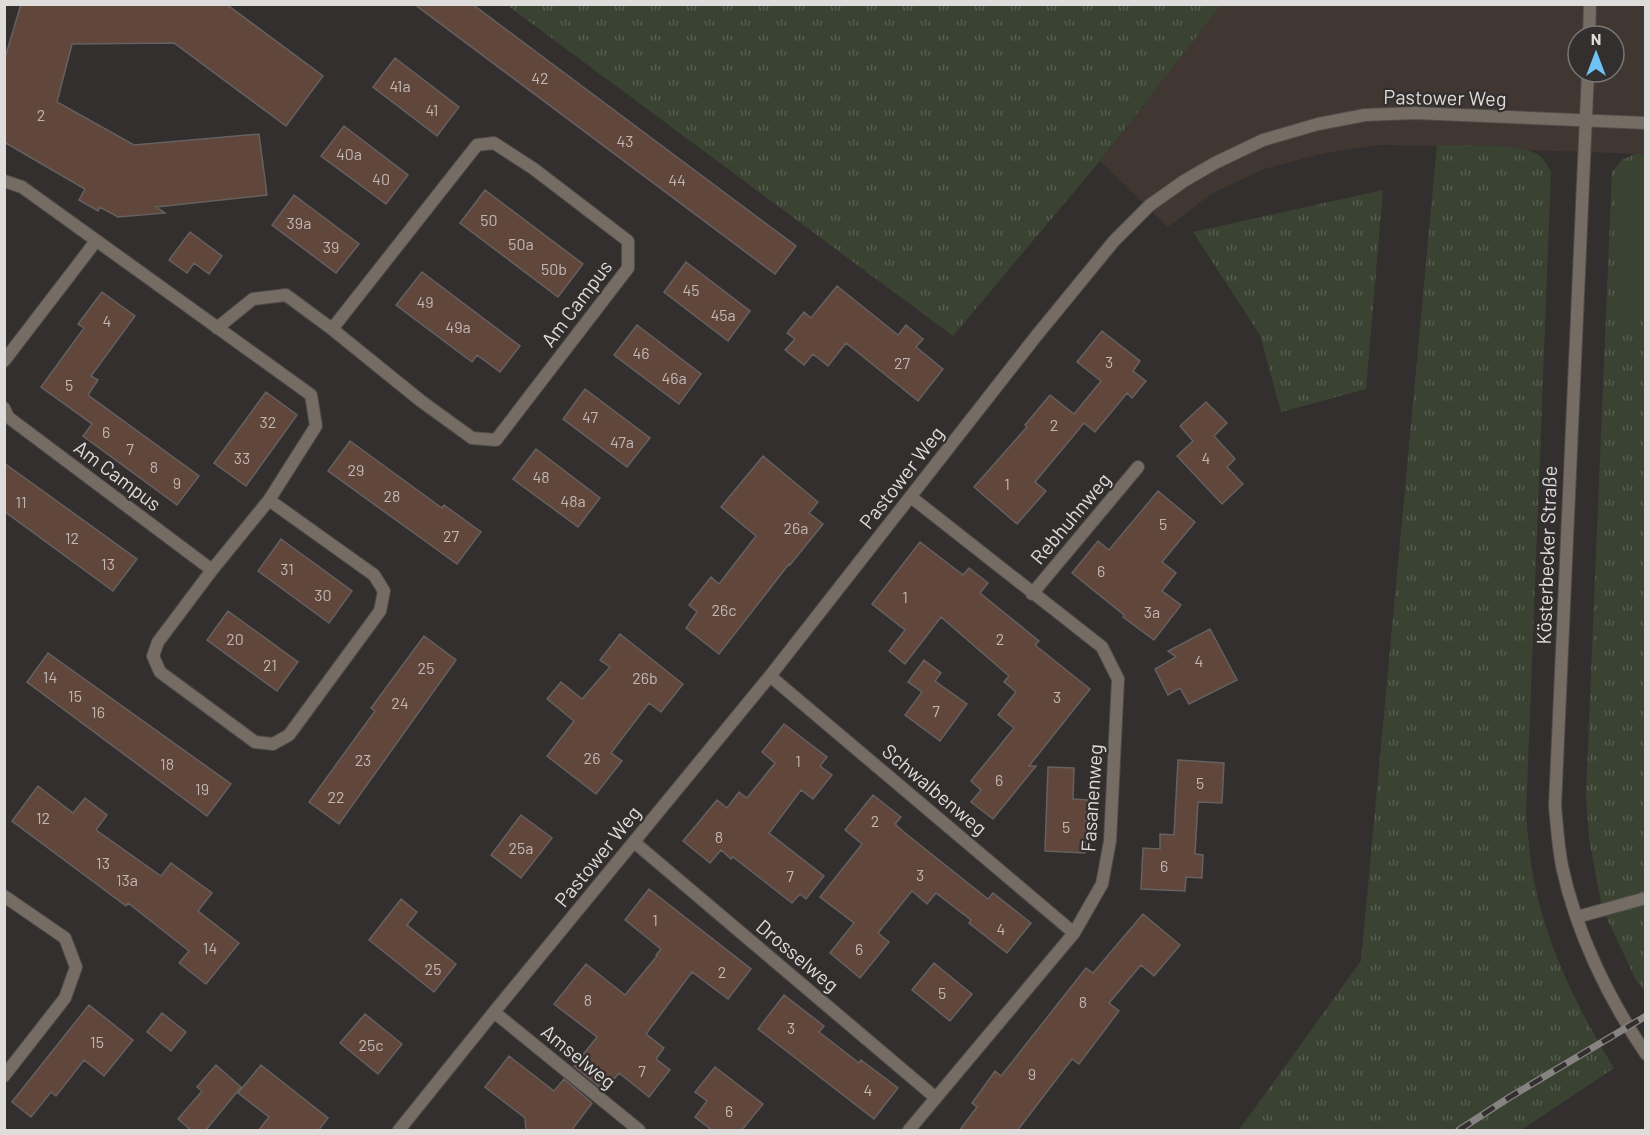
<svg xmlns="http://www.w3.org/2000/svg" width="1650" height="1135" font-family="Barlow,sans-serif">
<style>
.built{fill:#403632;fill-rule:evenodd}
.grass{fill:url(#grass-tufts)}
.garden{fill:#3a4332}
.building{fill:#61463c;stroke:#656160;stroke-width:1.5}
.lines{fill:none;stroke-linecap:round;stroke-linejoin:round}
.service-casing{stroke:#4f4b4a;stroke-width:14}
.minor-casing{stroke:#4f4b4a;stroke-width:14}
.service{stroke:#756c63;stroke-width:12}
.minor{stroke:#756c63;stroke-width:12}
.rail-casing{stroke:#868382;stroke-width:7}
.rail{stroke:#332f2e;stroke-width:4.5;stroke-dasharray:14;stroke-linecap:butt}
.labels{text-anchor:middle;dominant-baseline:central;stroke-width:4.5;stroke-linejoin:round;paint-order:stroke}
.number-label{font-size:16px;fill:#c0b7b4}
.street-label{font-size:20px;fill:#dfdddc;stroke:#332f2e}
</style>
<defs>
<pattern id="grass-tufts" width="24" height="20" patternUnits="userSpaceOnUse" patternTransform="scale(1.5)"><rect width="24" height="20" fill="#3a4332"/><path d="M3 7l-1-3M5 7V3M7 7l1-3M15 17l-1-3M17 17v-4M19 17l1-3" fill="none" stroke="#565e4f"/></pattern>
</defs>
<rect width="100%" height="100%" fill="#332f2e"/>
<path class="built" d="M 1221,5 L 1645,5 L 1645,154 L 1524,150 L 1504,147 L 1380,145 L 1325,153 L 1264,169 L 1211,194 L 1168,227 L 1100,161 ZM 1578,36 L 1614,36 L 1614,72 L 1578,72 Z"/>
<path class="grass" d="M 507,5 L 1221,5 L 1100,161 L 953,336 Z
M 1437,145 C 1462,146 1520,142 1540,156 C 1544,159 1548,167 1551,171 L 1526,815 C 1528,834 1529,852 1532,870 C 1544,941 1577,1008 1614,1068 L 1521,1130 L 1239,1130 L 1361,961 Z
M 1634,154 L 1645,154 L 1645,991 L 1637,982 L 1602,908 L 1589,838 L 1586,795 L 1612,172 L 1622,160 Z
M 1383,190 L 1366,389 L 1281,412 L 1260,335 L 1193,232 Z"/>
<path class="garden" d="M 1623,164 L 1645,165 L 1645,312 L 1618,311 Z"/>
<path class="building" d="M 21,4 L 226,4 L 323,76 L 286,126 L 174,43 L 72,44 L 57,102 L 134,145 L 259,134 L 267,195 L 156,207 L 165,213 L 118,217 L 100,207 L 98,211 L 79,200 L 85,189 L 4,142 L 4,61 Z
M 414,4 L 472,4 L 796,246 L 775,274 Z
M 395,58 L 459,107 L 437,136 L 373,87 Z
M 344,126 L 408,175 L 386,204 L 321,156 Z
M 485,190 L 583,264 L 558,297 L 460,223 Z
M 294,195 L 359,244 L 336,273 L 272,225 Z
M 190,232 L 222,256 L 209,274 L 194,263 L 187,273 L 169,260 Z
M 686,262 L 750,311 L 728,341 L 664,292 Z
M 422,272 L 520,346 L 500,372 L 477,355 L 472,362 L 396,305 Z
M 837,286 L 898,335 L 906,325 L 923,339 L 916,347 L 943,369 L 918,401 L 846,343 L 828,366 L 813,354 L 804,365 L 785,350 L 795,339 L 787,333 L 804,312 L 811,318 Z
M 102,292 L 135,316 L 91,376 L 98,380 L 88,395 L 199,476 L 177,505 L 83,436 L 92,424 L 41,387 L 84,328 L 78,324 Z
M 637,325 L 701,374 L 679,404 L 614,355 Z
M 1102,331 L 1140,361 L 1133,371 L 1146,381 L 1132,398 L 1127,393 L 1095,432 L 1084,423 L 1035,482 L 1046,491 L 1017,524 L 974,487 L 1027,427 L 1025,425 L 1050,395 L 1074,414 L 1101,381 L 1077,362 Z
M 585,389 L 650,438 L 627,467 L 563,419 Z
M 266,392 L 297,415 L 246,486 L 214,463 Z
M 1206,402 L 1227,423 L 1214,436 L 1235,459 L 1227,467 L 1243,484 L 1222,504 L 1177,456 L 1193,441 L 1180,426 Z
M 350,441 L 442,508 L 444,505 L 481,532 L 457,564 L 328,471 Z
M 536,449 L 600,498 L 578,527 L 513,479 Z
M 763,456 L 818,502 L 809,513 L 823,524 L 790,565 L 789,564 L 719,654 L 686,628 L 697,612 L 689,605 L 711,577 L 719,584 L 756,536 L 721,507 Z
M 4,463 L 137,559 L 113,591 L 4,511 Z
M 1158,491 L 1195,522 L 1162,562 L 1176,573 L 1162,591 L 1181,605 L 1154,640 L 1123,617 L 1124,615 L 1072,573 L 1098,541 L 1109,550 Z
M 281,539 L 352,591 L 329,623 L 258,571 Z
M 920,542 L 963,575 L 969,568 L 988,583 L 980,593 L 1039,641 L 1035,645 L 1090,689 L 1029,766 L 1036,766 L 993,819 L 971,802 L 981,790 L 971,781 L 1014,728 L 998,715 L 1016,692 L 1004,682 L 1009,676 L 941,617 L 905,664 L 889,651 L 905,630 L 872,604 Z
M 228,611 L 298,662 L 277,691 L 207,640 Z
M 1210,629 L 1237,680 L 1189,704 L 1180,688 L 1168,695 L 1155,669 L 1176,657 L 1168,651 Z
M 620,634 L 683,684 L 661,712 L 649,703 L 611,753 L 622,761 L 596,794 L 547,756 L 574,721 L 547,699 L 561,682 L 582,699 L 610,667 L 600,660 Z
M 424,636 L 456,660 L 339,824 L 309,802 L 375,711 L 371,708 Z
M 48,653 L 231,784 L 207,816 L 27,682 Z
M 924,660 L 941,673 L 935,681 L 967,704 L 940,741 L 905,715 L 922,692 L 908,682 Z
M 784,724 L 827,757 L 820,766 L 832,775 L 813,799 L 801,790 L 769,833 L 824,876 L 806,899 L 800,894 L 792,903 L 733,857 L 731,859 L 721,850 L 710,863 L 683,841 L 717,800 L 727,808 L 739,792 L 747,798 L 775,763 L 762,752 Z
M 1178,760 L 1224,763 L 1222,803 L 1198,802 L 1195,854 L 1203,855 L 1202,878 L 1186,877 L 1185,891 L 1141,889 L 1143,848 L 1160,849 L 1160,834 L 1174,835 Z
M 1048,767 L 1074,768 L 1073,799 L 1088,800 L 1085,853 L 1045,851 Z
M 38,786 L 73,813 L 85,798 L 107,815 L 96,830 L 161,876 L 171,863 L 212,893 L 198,911 L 239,943 L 206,984 L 179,963 L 189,951 L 128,903 L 126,906 L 12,821 Z
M 873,795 L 901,817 L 895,824 L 905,833 L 988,899 L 993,893 L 1031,923 L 1007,953 L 969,923 L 971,920 L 936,893 L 927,904 L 912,891 L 878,933 L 889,942 L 860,978 L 830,953 L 854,923 L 820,897 L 862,844 L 845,830 Z
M 521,815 L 552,838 L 521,878 L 491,855 Z
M 649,889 L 751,969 L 728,999 L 692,972 L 646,1034 L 664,1048 L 656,1059 L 670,1070 L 649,1097 L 619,1073 L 606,1089 L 604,1088 L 603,1090 L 574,1066 L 597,1037 L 554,1004 L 586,964 L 625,995 L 657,956 L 656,955 L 661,949 L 625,920 Z
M 401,899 L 417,912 L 407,925 L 456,964 L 434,992 L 369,940 Z
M 1143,914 L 1180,945 L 1154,976 L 1141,965 L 1109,1003 L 1119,1011 L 1079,1064 L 1072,1059 L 1017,1131 L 959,1131 L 977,1107 L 972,1103 L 995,1071 L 1001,1076 L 1086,968 L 1093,973 Z
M 934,963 L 972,994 L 950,1021 L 912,990 Z
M 784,995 L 824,1026 L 819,1032 L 859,1063 L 861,1060 L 898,1088 L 874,1119 L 758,1029 Z
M 89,1005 L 133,1040 L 104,1076 L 84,1060 L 56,1096 L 51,1092 L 31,1117 L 12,1102 Z
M 162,1013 L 186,1032 L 171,1051 L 147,1032 Z
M 365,1014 L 402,1044 L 378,1074 L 340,1043 Z
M 509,1056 L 554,1091 L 564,1079 L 592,1103 L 571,1131 L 526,1131 L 525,1118 L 485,1087 Z
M 216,1065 L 241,1087 L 205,1131 L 192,1131 L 178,1119 L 202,1091 L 197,1087 Z
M 261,1065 L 328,1118 L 318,1131 L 258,1131 L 269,1117 L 238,1093 Z
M 715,1067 L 763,1104 L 741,1131 L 713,1131 L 695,1117 L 707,1101 L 695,1092 Z"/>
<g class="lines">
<g class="service-casing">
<path id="service" d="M 1577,917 L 1646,898"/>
</g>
<g class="minor-casing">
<path id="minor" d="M 1589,36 L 1590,4
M 1588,72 L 1555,806 C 1557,826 1558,846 1562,866 C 1576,932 1608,998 1646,1054
M 4,181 L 22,187 L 311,395 L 316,426 L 269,500 L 212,570 L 8,417 L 4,408
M 217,328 L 253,299 L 286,295 L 332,329 L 477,145 L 494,143 L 534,169 L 628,241 L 628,268 L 496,440 L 472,438 L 421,401 L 332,329
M 4,361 L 96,241
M 212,570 L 158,642 L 153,656 L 160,672 L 255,742 L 273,744 L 289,735 L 380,611 L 384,591 L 374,575 L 269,500
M 1032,594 L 1138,467
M 770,676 L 1074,933
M 634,842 L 936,1098
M 4,896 L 65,938 L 76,967 L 65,998 L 4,1076
M 494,1012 L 639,1130
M 399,1130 L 494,1012 L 770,676 L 1037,335 L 1114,241 L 1150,205 L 1184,181 L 1215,163 L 1263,140 L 1318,124 L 1365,115 L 1415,113 L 1646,123
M 909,1130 L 1074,933 L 1102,884 L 1110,841 L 1118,679 L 1102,647 L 911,497"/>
</g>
<use href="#service" class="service"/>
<use href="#minor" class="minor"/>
<g class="rail-casing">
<path id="rail" d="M 1459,1130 L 1510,1097 L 1646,1016"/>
</g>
<use href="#rail" class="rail"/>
</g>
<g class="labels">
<g class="number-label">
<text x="540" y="77">42</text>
<text x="400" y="85">41a</text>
<text x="432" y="109">41</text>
<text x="41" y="114">2</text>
<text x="625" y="140">43</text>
<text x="349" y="153">40a</text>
<text x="381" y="178">40</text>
<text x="677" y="179">44</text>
<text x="489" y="219">50</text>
<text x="299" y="222">39a</text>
<text x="521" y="243">50a</text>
<text x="331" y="246">39</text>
<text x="554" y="268">50b</text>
<text x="691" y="289">45</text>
<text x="425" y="301">49</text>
<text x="723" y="314">45a</text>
<text x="107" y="320">4</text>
<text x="458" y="326">49a</text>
<text x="641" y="352">46</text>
<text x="1109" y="361">3</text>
<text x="902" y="362">27</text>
<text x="674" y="377">46a</text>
<text x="69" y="384">5</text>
<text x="590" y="416">47</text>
<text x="268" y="421">32</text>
<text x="1054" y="424">2</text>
<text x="106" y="431">6</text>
<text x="622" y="441">47a</text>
<text x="130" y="448">7</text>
<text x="242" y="457">33</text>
<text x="1206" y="457">4</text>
<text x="154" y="466">8</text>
<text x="356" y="469">29</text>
<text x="541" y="476">48</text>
<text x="177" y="482">9</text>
<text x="1007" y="483">1</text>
<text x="392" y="495">28</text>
<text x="573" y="500">48a</text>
<text x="21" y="501">11</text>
<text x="1163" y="523">5</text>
<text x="796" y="527">26a</text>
<text x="451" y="535">27</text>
<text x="72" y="537">12</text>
<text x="108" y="563">13</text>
<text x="287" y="568">31</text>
<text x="1101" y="570">6</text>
<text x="323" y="594">30</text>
<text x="905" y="596">1</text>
<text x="724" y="609">26c</text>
<text x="1152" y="611">3a</text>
<text x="235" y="638">20</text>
<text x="1000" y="638">2</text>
<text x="1199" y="660">4</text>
<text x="270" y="664">21</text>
<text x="426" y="667">25</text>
<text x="50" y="676">14</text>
<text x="645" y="677">26b</text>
<text x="75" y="695">15</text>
<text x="1057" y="696">3</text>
<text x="400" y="702">24</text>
<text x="936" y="710">7</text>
<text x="98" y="711">16</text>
<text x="592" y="757">26</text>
<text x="363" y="759">23</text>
<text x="798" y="760">1</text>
<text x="167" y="763">18</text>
<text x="999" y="779">6</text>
<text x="1200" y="782">5</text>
<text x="202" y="788">19</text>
<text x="336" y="796">22</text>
<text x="43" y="817">12</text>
<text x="875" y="820">2</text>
<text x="1066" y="826">5</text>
<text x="719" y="836">8</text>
<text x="521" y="847">25a</text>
<text x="103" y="862">13</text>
<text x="1164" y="865">6</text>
<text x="920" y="874">3</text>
<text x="790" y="875">7</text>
<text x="127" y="879">13a</text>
<text x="655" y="919">1</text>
<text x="1001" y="928">4</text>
<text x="210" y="947">14</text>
<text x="859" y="948">6</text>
<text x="433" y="968">25</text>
<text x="722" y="971">2</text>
<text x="942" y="992">5</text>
<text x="588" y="999">8</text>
<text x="1083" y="1001">8</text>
<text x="791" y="1027">3</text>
<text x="97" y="1041">15</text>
<text x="371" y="1044">25c</text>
<text x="642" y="1070">7</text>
<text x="1032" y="1073">9</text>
<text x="868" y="1089">4</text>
<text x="729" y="1110">6</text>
</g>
<g class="street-label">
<text transform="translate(1445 97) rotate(1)">Pastower Weg</text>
<text transform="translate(576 303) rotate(-53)">Am Campus</text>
<text transform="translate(118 475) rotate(37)">Am Campus</text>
<text transform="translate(901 477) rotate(-52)">Pastower Weg</text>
<text transform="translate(1070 518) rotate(-50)">Rebhuhnweg</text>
<text transform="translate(1546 555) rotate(-88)">Kösterbecker Straße</text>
<text transform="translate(935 789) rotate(40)">Schwalbenweg</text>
<text transform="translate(1091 798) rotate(-86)">Fasanenweg</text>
<text transform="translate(597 856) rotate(-51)">Pastower Weg</text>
<text transform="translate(798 955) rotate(40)">Drosselweg</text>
<text transform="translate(579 1056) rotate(39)">Amselweg</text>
</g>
</g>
<rect width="1650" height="1135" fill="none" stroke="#dfdddc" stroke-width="12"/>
<g transform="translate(1596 54)"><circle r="28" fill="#332f2e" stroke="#787574" stroke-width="1.5"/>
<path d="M0-4.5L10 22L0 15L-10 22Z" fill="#70c2f4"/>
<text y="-9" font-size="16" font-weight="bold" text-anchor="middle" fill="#dfdddc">N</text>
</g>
</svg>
